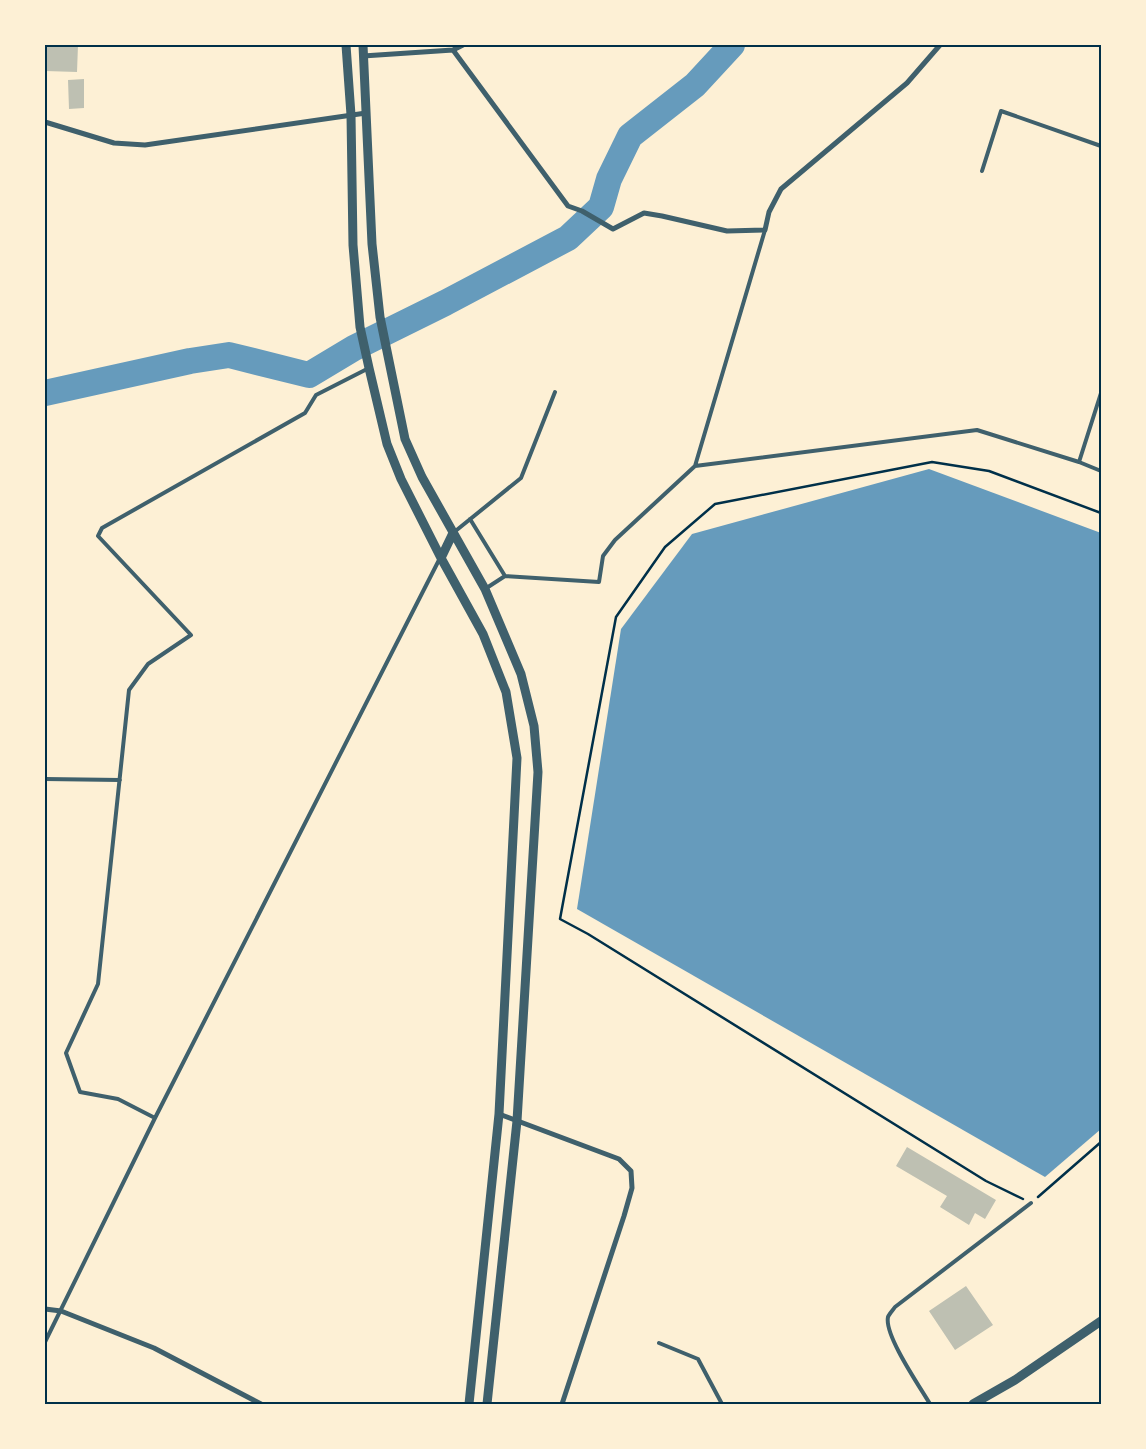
<svg xmlns="http://www.w3.org/2000/svg" width="1146" height="1449" font-family="'DM Sans',sans-serif">
<style>
.water{fill:#669bbc}
.lines{fill:none;stroke-linecap:round;stroke-linejoin:round}
.river{stroke:#669bbc;stroke-width:26}
.building{fill:#bec0b2}
.path{stroke:#003049;stroke-width:2.5}
.service{stroke:#3f606c;stroke-width:4}
.minor{stroke:#3f606c;stroke-width:5}
.tertiary{stroke:#3f606c;stroke-width:9}
.neatline{fill:none;stroke:#003049;stroke-width:2}
</style>
<rect width="100%" height="100%" fill="#fdf0d5"/>
<path class="water" d="M 929,469 L 1101,533 L 1101,1129 L 1045,1177 L 577,909 L 621,629 L 692,534 Z"/>
<g class="lines">
<path class="river" d="M 45,393 L 190,361 L 229,355 L 309,375 L 354,348 L 445,303 L 568,238 L 601,207 L 609,179 L 630,136 L 695,85 L 732,45"/>
</g>
<path class="building" d="M 45,45 L 78,45 L 77,72 L 45,71 Z
M 84,79 L 84,108 L 69,109 L 68,80 Z
M 907,1147 L 996,1200 L 985,1219 L 975,1213 L 969,1225 L 940,1207 L 947,1196 L 896,1166 Z
M 966,1286 L 993,1325 L 955,1350 L 929,1311 Z"/>
<g class="lines">
<path class="path" d="M 1038,1197 L 1101,1142
M 1023,1199 L 986,1181 L 588,934 L 560,919 L 616,617 L 665,547 L 715,504 L 932,462 L 989,471 L 1101,513"/>
<path class="service" d="M 982,171 L 1001,111 L 1101,146
M 765,230 L 695,466 L 977,430 L 1079,462 L 1101,471
M 1079,462 L 1101,393
M 470,519 L 505,576
M 453,533 L 521,478 L 555,392
M 485,589 L 505,576 L 599,582 L 603,556 L 615,540 L 695,466
M 45,779 L 120,780
M 155,1118 L 118,1099 L 80,1092 L 66,1053 L 98,984 L 129,690 L 148,664 L 191,635 L 98,536 L 102,528 L 305,413 L 316,395 L 369,368
M 45,1342 L 155,1118 L 440,558
M 659,1343 L 698,1359 L 722,1404
M 930,1404 C 920,1387 884,1335 888,1317 C 889,1314 893,1310 895,1307 L 1031,1203"/>
<path class="minor" d="M 453,50 L 568,206 L 582,211 L 613,229 L 644,213 L 662,216 L 727,231 L 765,230 L 769,212 L 781,189 L 907,83 L 940,45
M 363,56 L 453,50 L 463,45
M 45,122 L 114,143 L 145,145 L 366,113
M 499,1114 L 619,1159 L 631,1171 L 632,1188 L 624,1216 L 562,1404
M 45,1309 L 61,1311 L 154,1348 L 261,1404"/>
<path class="tertiary" d="M 346,45 L 351,115 L 353,245 L 360,327 L 369,368 L 387,444 L 401,479 L 441,558 L 483,634 L 506,692 L 517,758 L 499,1114 L 469,1404
M 363,45 L 372,244 L 380,317 L 405,439 L 422,477 L 485,589 L 521,674 L 534,726 L 538,772 L 517,1121 L 487,1404
M 441,558 L 453,533
M 973,1404 L 1015,1380 L 1101,1321"/>
</g>
<rect width="1146" height="1449" fill="none" stroke="#fdf0d5" stroke-width="92"/>
<rect x="46" y="46" width="1054" height="1357" class="neatline"/>
</svg>
